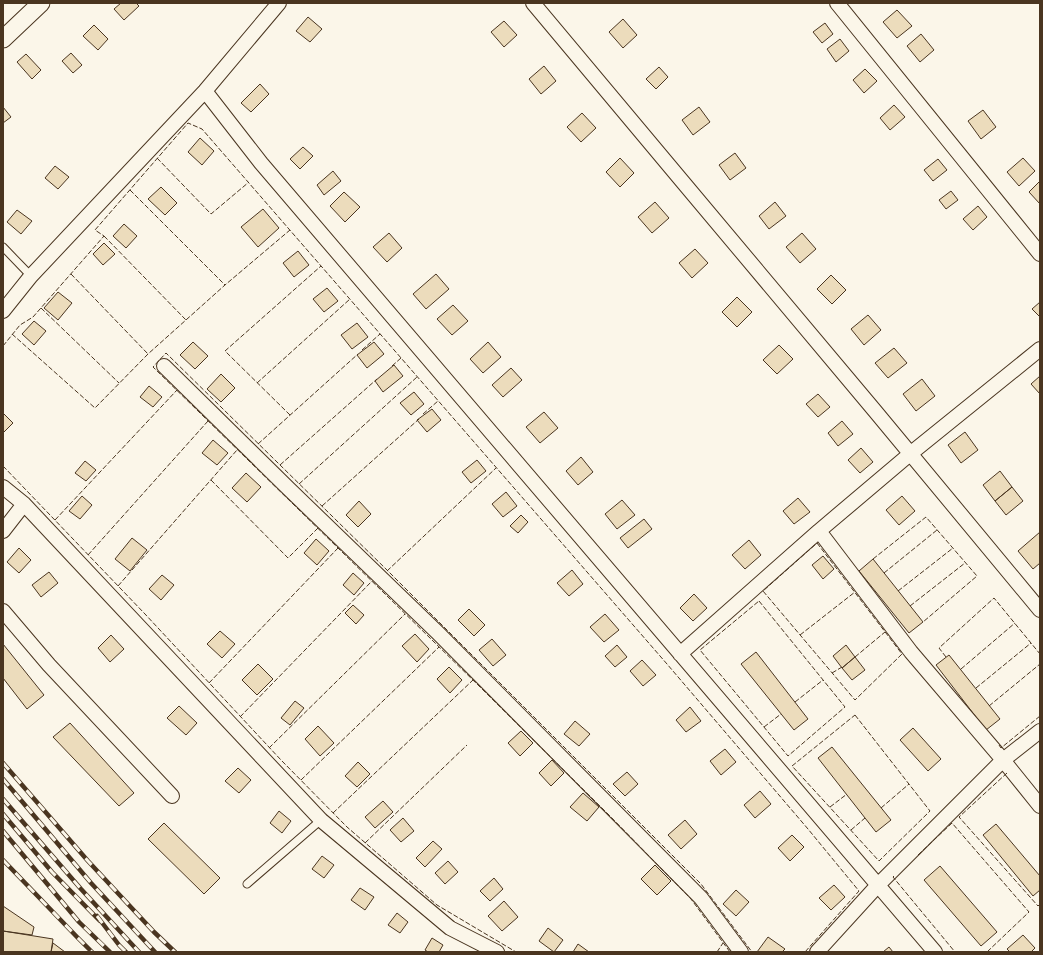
<svg xmlns="http://www.w3.org/2000/svg" width="1043" height="955" font-family="Roboto,sans-serif">
<style>
.building{fill:#ecdcbc;stroke:#4a3520}
.lines{fill:none;stroke-linecap:round;stroke-linejoin:round}
.service-casing{stroke:#4a3520;stroke-width:9}
.minor-casing{stroke:#4a3520;stroke-width:16}
.tertiary-casing{stroke:#4a3520;stroke-width:19}
.service{stroke:#fbf6e9;stroke-width:7}
.minor{stroke:#fbf6e9;stroke-width:14}
.tertiary{stroke:#fbf6e9;stroke-width:17}
.rail-casing{stroke:#4a3520;stroke-width:4.5}
.rail{stroke:#fbf6e9;stroke-width:3;stroke-dasharray:9;stroke-linecap:butt}
.fence{stroke:#4a3520;stroke-width:1;stroke-dasharray:5 2;stroke-linecap:butt}
</style>
<rect width="100%" height="100%" fill="#fbf6e9"/>
<path class="building" d="M 121,3 L 136,3 L 139,6 L 124,20 L 114,9 Z
M 897,10 L 912,26 L 897,38 L 883,22 Z
M 308,17 L 322,29 L 310,42 L 296,31 Z
M 623,19 L 637,35 L 623,48 L 609,32 Z
M 504,21 L 517,35 L 504,47 L 491,32 Z
M 825,23 L 833,34 L 822,43 L 813,32 Z
M 94,25 L 108,39 L 98,50 L 83,36 Z
M 921,34 L 934,50 L 920,62 L 907,46 Z
M 840,39 L 849,51 L 836,62 L 827,49 Z
M 71,53 L 82,65 L 73,73 L 62,61 Z
M 26,54 L 41,70 L 32,79 L 17,62 Z
M 544,66 L 556,81 L 541,94 L 529,79 Z
M 659,67 L 668,77 L 656,89 L 646,79 Z
M 865,69 L 877,81 L 864,93 L 853,80 Z
M 260,84 L 269,94 L 251,112 L 241,103 Z
M 894,105 L 905,117 L 890,130 L 880,118 Z
M 3,107 L 11,117 L 3,123 Z
M 699,107 L 710,122 L 693,135 L 682,120 Z
M 983,110 L 996,127 L 981,139 L 968,121 Z
M 582,113 L 596,128 L 581,142 L 567,127 Z
M 200,138 L 214,151 L 202,165 L 188,152 Z
M 303,147 L 313,156 L 300,169 L 290,159 Z
M 735,153 L 746,168 L 730,180 L 719,165 Z
M 620,158 L 634,173 L 620,187 L 606,172 Z
M 1023,158 L 1035,171 L 1019,186 L 1007,172 Z
M 938,159 L 947,170 L 933,181 L 924,170 Z
M 55,166 L 69,177 L 58,189 L 45,178 Z
M 333,171 L 341,181 L 324,195 L 317,185 Z
M 1040,181 L 1040,204 L 1029,192 Z
M 161,187 L 177,203 L 165,215 L 148,199 Z
M 951,191 L 958,200 L 946,209 L 939,200 Z
M 344,192 L 360,207 L 345,222 L 330,206 Z
M 655,202 L 669,218 L 652,233 L 638,217 Z
M 775,202 L 786,216 L 769,229 L 759,216 Z
M 978,206 L 987,217 L 973,230 L 963,219 Z
M 263,209 L 279,228 L 258,247 L 241,227 Z
M 17,210 L 32,221 L 21,234 L 7,222 Z
M 124,224 L 137,236 L 126,248 L 113,236 Z
M 389,233 L 402,248 L 387,262 L 373,247 Z
M 802,233 L 816,249 L 800,263 L 786,247 Z
M 104,243 L 115,254 L 103,265 L 93,254 Z
M 695,249 L 708,263 L 692,278 L 679,263 Z
M 298,251 L 309,265 L 294,277 L 283,263 Z
M 436,274 L 449,289 L 426,309 L 413,294 Z
M 831,275 L 846,290 L 832,304 L 817,289 Z
M 327,288 L 338,301 L 324,312 L 313,299 Z
M 58,292 L 72,303 L 58,320 L 44,308 Z
M 737,297 L 752,312 L 737,327 L 722,312 Z
M 1040,302 L 1040,317 L 1032,309 Z
M 453,305 L 468,321 L 452,335 L 437,319 Z
M 868,315 L 881,330 L 864,345 L 851,329 Z
M 34,321 L 46,331 L 34,345 L 22,334 Z
M 357,323 L 368,337 L 352,349 L 341,335 Z
M 193,342 L 208,356 L 195,369 L 180,355 Z
M 374,342 L 384,354 L 367,368 L 357,355 Z
M 488,342 L 501,357 L 483,373 L 470,359 Z
M 779,345 L 793,359 L 777,374 L 763,360 Z
M 894,348 L 907,363 L 888,378 L 875,363 Z
M 394,365 L 403,376 L 383,392 L 375,381 Z
M 511,368 L 522,380 L 503,397 L 492,385 Z
M 221,374 L 235,388 L 221,402 L 207,389 Z
M 1040,376 L 1040,394 L 1031,384 Z
M 922,379 L 935,396 L 916,411 L 903,394 Z
M 149,386 L 162,397 L 153,407 L 140,397 Z
M 414,392 L 424,404 L 411,415 L 400,403 Z
M 818,394 L 830,407 L 818,417 L 806,404 Z
M 432,409 L 441,420 L 427,432 L 417,420 Z
M 544,412 L 558,428 L 540,443 L 526,427 Z
M 3,413 L 13,423 L 3,433 Z
M 842,421 L 853,434 L 838,446 L 828,433 Z
M 965,432 L 978,450 L 961,463 L 948,445 Z
M 213,440 L 228,453 L 217,465 L 202,453 Z
M 861,448 L 873,462 L 860,473 L 848,460 Z
M 581,457 L 593,472 L 578,485 L 566,471 Z
M 477,460 L 486,471 L 471,483 L 462,472 Z
M 85,461 L 96,470 L 86,481 L 75,473 Z
M 1000,471 L 1012,487 L 995,501 L 983,485 Z
M 246,473 L 261,487 L 247,502 L 232,488 Z
M 1012,487 L 1023,501 L 1006,515 L 995,501 Z
M 506,492 L 517,506 L 503,517 L 492,504 Z
M 82,496 L 92,505 L 80,519 L 69,511 Z
M 902,496 L 915,511 L 899,525 L 886,510 Z
M 798,498 L 810,512 L 794,524 L 783,511 Z
M 622,500 L 635,515 L 617,529 L 605,514 Z
M 359,501 L 371,514 L 358,527 L 346,515 Z
M 521,515 L 528,522 L 518,533 L 510,526 Z
M 644,519 L 652,529 L 628,548 L 620,538 Z
M 1040,532 L 1040,563 L 1033,569 L 1018,551 Z
M 132,538 L 147,550 L 130,571 L 115,559 Z
M 316,539 L 329,551 L 317,565 L 304,553 Z
M 749,540 L 761,555 L 745,569 L 732,555 Z
M 19,548 L 31,560 L 19,573 L 7,562 Z
M 823,556 L 834,569 L 823,579 L 812,565 Z
M 873,559 L 923,622 L 909,633 L 859,571 Z
M 572,570 L 583,584 L 569,596 L 557,583 Z
M 49,572 L 58,583 L 41,597 L 32,585 Z
M 353,573 L 364,583 L 354,595 L 343,585 Z
M 162,575 L 174,585 L 161,600 L 149,589 Z
M 694,594 L 707,608 L 693,621 L 680,608 Z
M 353,605 L 364,615 L 356,624 L 345,613 Z
M 469,609 L 485,625 L 474,636 L 458,620 Z
M 605,614 L 619,630 L 604,642 L 590,627 Z
M 220,631 L 235,644 L 222,658 L 207,644 Z
M 415,634 L 429,649 L 417,662 L 402,646 Z
M 111,635 L 124,649 L 110,662 L 98,648 Z
M 492,639 L 506,655 L 493,666 L 479,650 Z
M 3,644 L 44,695 L 27,709 L 3,678 Z
M 617,645 L 627,657 L 615,667 L 605,656 Z
M 846,645 L 855,657 L 842,668 L 833,656 Z
M 756,652 L 808,719 L 794,730 L 741,664 Z
M 949,655 L 1000,719 L 986,730 L 936,665 Z
M 855,657 L 865,670 L 852,680 L 842,668 Z
M 642,660 L 656,675 L 643,686 L 630,671 Z
M 258,664 L 273,679 L 257,695 L 242,680 Z
M 449,667 L 462,680 L 450,693 L 437,679 Z
M 295,701 L 304,708 L 290,725 L 281,718 Z
M 179,706 L 197,723 L 186,735 L 167,718 Z
M 690,707 L 701,721 L 686,732 L 676,720 Z
M 575,721 L 590,734 L 579,746 L 564,734 Z
M 70,723 L 134,793 L 119,806 L 53,737 Z
M 318,726 L 334,743 L 320,756 L 305,739 Z
M 913,728 L 941,759 L 928,771 L 900,740 Z
M 521,731 L 533,743 L 520,756 L 508,743 Z
M 832,747 L 891,820 L 876,832 L 818,758 Z
M 725,749 L 736,762 L 721,775 L 710,761 Z
M 552,760 L 564,773 L 551,786 L 539,773 Z
M 358,762 L 370,774 L 357,787 L 345,776 Z
M 238,768 L 251,780 L 239,793 L 225,781 Z
M 627,772 L 638,784 L 625,796 L 613,784 Z
M 760,791 L 771,804 L 755,818 L 744,805 Z
M 583,793 L 599,807 L 587,821 L 570,807 Z
M 383,801 L 393,812 L 375,828 L 365,817 Z
M 279,811 L 291,821 L 282,833 L 270,823 Z
M 403,818 L 414,831 L 401,842 L 390,830 Z
M 685,820 L 697,834 L 681,849 L 668,835 Z
M 164,823 L 220,878 L 204,894 L 148,839 Z
M 996,824 L 1040,876 L 1040,890 L 1033,896 L 983,835 Z
M 792,835 L 804,847 L 790,861 L 778,848 Z
M 433,841 L 442,849 L 425,867 L 416,858 Z
M 322,856 L 334,865 L 324,878 L 312,869 Z
M 448,861 L 458,872 L 445,884 L 435,873 Z
M 655,865 L 671,881 L 657,895 L 641,879 Z
M 940,866 L 997,932 L 981,946 L 924,880 Z
M 494,878 L 503,889 L 490,901 L 480,891 Z
M 834,885 L 845,897 L 831,910 L 819,898 Z
M 360,888 L 374,897 L 365,910 L 351,900 Z
M 736,890 L 749,902 L 736,916 L 723,904 Z
M 504,901 L 518,917 L 502,931 L 488,916 Z
M 3,906 L 34,927 L 32,935 L 3,931 Z
M 397,913 L 408,922 L 400,933 L 388,925 Z
M 548,928 L 563,940 L 554,952 L 539,941 Z
M 3,931 L 53,939 L 51,952 L 3,952 Z
M 1023,935 L 1035,948 L 1031,952 L 1010,952 L 1007,949 Z
M 768,937 L 785,949 L 782,952 L 757,952 Z
M 432,938 L 443,945 L 439,952 L 428,952 L 425,950 Z
M 53,943 L 65,952 L 51,952 Z
M 578,944 L 589,952 L 573,952 Z
M 889,947 L 893,952 L 883,952 Z"/>
<g class="lines">
<g class="service-casing">
<path id="service" d="M 3,247 L 31,276
M 247,884 L 321,820"/>
</g>
<g class="minor-casing">
<path id="minor" d="M 533,3 L 682,181 L 875,411 L 1040,610
M 837,3 L 1040,254
M 205,91 L 261,163 L 935,952
M 3,311 L 31,276 L 205,91 L 279,3
M 164,366 L 289,489 L 438,633 L 701,898 L 741,952
M 3,487 L 24,504 L 321,820 L 450,928 L 497,952
M 3,531 L 24,504
M 819,531 L 911,652 L 1003,760 L 1040,806
M 3,611 L 49,665 L 172,796
M 680,654 L 819,531 L 910,454 L 1040,349
M 817,952 L 878,885 L 1003,760 L 1040,731"/>
</g>
<g class="tertiary-casing">
<path id="tertiary" d="M 3,39 L 41,3"/>
</g>
<use href="#service" class="service"/>
<use href="#minor" class="minor"/>
<use href="#tertiary" class="tertiary"/>
<g class="rail-casing">
<path id="rail" d="M 3,763 L 88,861 L 154,932 L 175,952
M 3,779 L 91,883 L 155,952
M 3,799 L 81,889 L 139,952
M 3,814 L 52,872 L 100,921
M 3,831 L 79,922 L 110,952
M 3,860 L 77,937 L 92,952
M 97,916 L 119,945 L 126,952"/>
</g>
<use href="#rail" class="rail"/>
<path class="fence" d="M 157,158 L 211,214 L 249,182
M 130,190 L 225,285
M 104,236 L 186,320
M 71,274 L 148,354
M 41,308 L 119,383
M 12,334 L 95,408 L 148,354 L 225,285 L 290,230
M 3,346 L 20,325 L 33,317 L 104,236 L 95,230 L 188,123 L 202,129 L 667,664 L 808,829 L 859,891 L 805,952
M 362,350 L 380,334
M 392,366 L 401,358
M 257,383 L 350,299
M 423,414 L 438,401
M 290,415 L 225,351 L 321,266
M 258,444 L 358,354
M 280,465 L 377,379
M 3,466 L 145,614 L 281,760 L 347,827 L 437,905 L 516,952
M 211,480 L 288,558 L 318,528
M 299,484 L 417,377
M 322,506 L 419,419
M 55,520 L 177,390
M 817,543 L 902,654 L 855,700 L 763,591 Z
M 88,555 L 208,421
M 873,559 L 926,517 L 977,576 L 923,622
M 387,571 L 496,468
M 884,573 L 937,530
M 118,586 L 237,450
M 898,591 L 953,548
M 759,601 L 845,707 L 788,756 L 700,650 Z
M 910,606 L 965,563
M 800,635 L 855,592
M 855,657 L 885,632
M 946,657 L 939,648 L 994,598 L 1040,654
M 961,669 L 1015,623
M 832,673 L 842,667
M 209,683 L 338,548
M 976,688 L 1031,643
M 795,702 L 823,680
M 989,706 L 1040,664
M 855,715 L 930,811 L 879,861 L 792,766 Z
M 240,717 L 372,581
M 764,727 L 781,714
M 999,745 L 1001,748 L 1040,716
M 269,748 L 405,614
M 1007,773 L 959,817 L 1038,906 L 1040,904
M 301,780 L 439,647
M 830,807 L 847,794
M 881,808 L 909,784
M 333,813 L 473,680
M 851,830 L 865,818
M 365,843 L 467,745
M 918,855 L 952,823 L 1029,912 L 987,952
M 894,876 L 893,877 L 955,952
M 717,952 L 723,943
M 730,952 L 691,899 L 609,815 L 478,685 L 153,367 L 166,353 L 389,572 L 701,884 L 752,952"/>
</g>
<rect width="1043" height="955" fill="none" stroke="#4a3520" stroke-width="8"/>
</svg>
